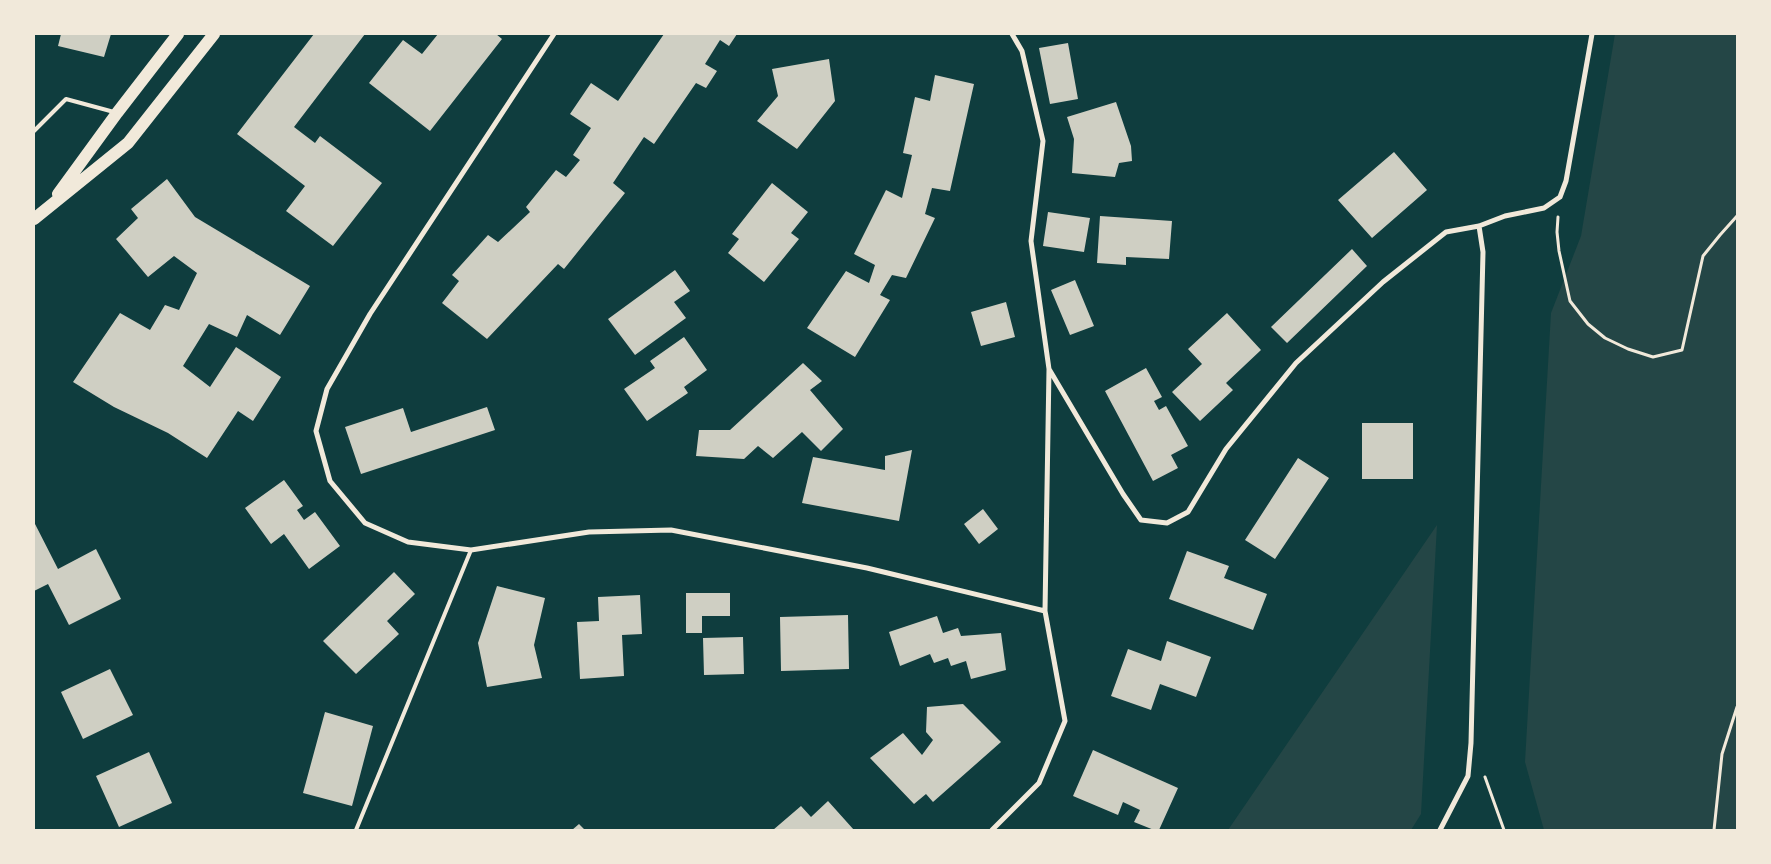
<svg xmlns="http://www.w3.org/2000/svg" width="1771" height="864" font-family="'Noto Sans',sans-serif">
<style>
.green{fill:#244646}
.building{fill:#cfcfc3}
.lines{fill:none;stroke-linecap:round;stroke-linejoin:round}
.path{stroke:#f1e9da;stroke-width:3}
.service{stroke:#f1e9da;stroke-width:4}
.minor{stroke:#f1e9da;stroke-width:5}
.primary{stroke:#f1e9da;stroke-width:12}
</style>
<rect width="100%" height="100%" fill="#0f3d3e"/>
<path class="green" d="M 1615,34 L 1737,34 L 1737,830 L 1544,830 L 1525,762 L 1551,313 L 1581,236 Z
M 1437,525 L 1421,814 L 1411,830 L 1228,830 Z"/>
<path class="building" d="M 61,34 L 111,34 L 104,57 L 58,46 Z
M 314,34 L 365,34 L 294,127 L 315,143 L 320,136 L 382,183 L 333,246 L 286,211 L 305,186 L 237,134 Z
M 438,34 L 496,34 L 502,39 L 430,131 L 369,83 L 403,40 L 422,54 Z
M 664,34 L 737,34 L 729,46 L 720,40 L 705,64 L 717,71 L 706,88 L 696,83 L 654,144 L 644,137 L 613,183 L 625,193 L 564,269 L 558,264 L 487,339 L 442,303 L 459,281 L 452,275 L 488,235 L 498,242 L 530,212 L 526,207 L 556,170 L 566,177 L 580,160 L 573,155 L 591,128 L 570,114 L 591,83 L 618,101 Z
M 1068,43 L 1078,99 L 1050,104 L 1039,48 Z
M 829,59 L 835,101 L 797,149 L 757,121 L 778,96 L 772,69 Z
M 935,75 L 974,84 L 950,191 L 932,188 L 925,214 L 935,218 L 906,278 L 892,275 L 880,295 L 890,300 L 855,357 L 807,328 L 846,271 L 869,283 L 875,265 L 854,254 L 886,190 L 902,198 L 912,155 L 903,153 L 915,97 L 930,101 Z
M 1116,102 L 1131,146 L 1132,161 L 1119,163 L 1115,177 L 1072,173 L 1074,139 L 1067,117 Z
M 1394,152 L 1427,190 L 1372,238 L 1338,200 Z
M 167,179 L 195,217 L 310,286 L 280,335 L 247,315 L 237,337 L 209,324 L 183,366 L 210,387 L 236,347 L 281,377 L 253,421 L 238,411 L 207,458 L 168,433 L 114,407 L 73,382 L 120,313 L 150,330 L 165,305 L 179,310 L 197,273 L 174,256 L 148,277 L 116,239 L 138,218 L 131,209 Z
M 772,183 L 808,212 L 791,233 L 799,239 L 764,282 L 728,253 L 739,239 L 732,234 Z
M 1048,212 L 1090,218 L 1084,252 L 1043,246 Z
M 1100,216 L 1172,221 L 1169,259 L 1126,257 L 1126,265 L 1097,263 Z
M 1352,249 L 1367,266 L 1287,343 L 1271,327 Z
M 675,270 L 690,291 L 674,302 L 686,318 L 635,355 L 608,319 Z
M 1075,280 L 1094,326 L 1070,335 L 1051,290 Z
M 1006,302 L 1015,337 L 981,346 L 971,312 Z
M 1227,313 L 1261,350 L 1226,383 L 1233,390 L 1200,421 L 1172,392 L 1202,364 L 1188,349 Z
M 684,337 L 707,370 L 684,387 L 688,393 L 647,421 L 624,389 L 655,368 L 650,361 Z
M 803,363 L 822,381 L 810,390 L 843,429 L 821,451 L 802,432 L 773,458 L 758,446 L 744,459 L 696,456 L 699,430 L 730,430 Z
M 1146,368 L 1162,397 L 1154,401 L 1159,410 L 1166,406 L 1188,446 L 1171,455 L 1178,468 L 1153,481 L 1105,391 Z
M 487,407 L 495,430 L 361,474 L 345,427 L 403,408 L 411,432 Z
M 1362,423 L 1413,423 L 1413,479 L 1362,479 Z
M 912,450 L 899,521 L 802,503 L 813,457 L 885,470 L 885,456 Z
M 1298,458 L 1329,478 L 1275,559 L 1245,540 Z
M 284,480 L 303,506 L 297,510 L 304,520 L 315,512 L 340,546 L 309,569 L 284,534 L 271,544 L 245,508 Z
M 983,509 L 998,529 L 979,544 L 964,524 Z
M 34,522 L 58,569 L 96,549 L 121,599 L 69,625 L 48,584 L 34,591 Z
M 1187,551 L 1229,566 L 1224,578 L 1267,594 L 1253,630 L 1169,599 Z
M 394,572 L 415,594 L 387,621 L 399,634 L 356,674 L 323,641 Z
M 497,586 L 545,598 L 534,645 L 542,678 L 487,687 L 478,643 Z
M 686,593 L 730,593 L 730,616 L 702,616 L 702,633 L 686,633 Z
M 640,595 L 642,634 L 622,635 L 624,676 L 580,679 L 577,622 L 599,621 L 598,597 Z
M 848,615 L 849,669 L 781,671 L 780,617 Z
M 937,616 L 943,633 L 958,628 L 961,636 L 1001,633 L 1006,670 L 971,679 L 966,661 L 951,666 L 948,658 L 934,663 L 930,654 L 900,666 L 889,632 Z
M 743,637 L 744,674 L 704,675 L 703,638 Z
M 1167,641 L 1211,657 L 1196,697 L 1160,684 L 1151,710 L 1111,696 L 1128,649 L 1161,661 Z
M 110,669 L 133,715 L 83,739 L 61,692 Z
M 963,704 L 1001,742 L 933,802 L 926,794 L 914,804 L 870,758 L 903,733 L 922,755 L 933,740 L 926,732 L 927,707 Z
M 325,712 L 373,726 L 352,806 L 303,793 Z
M 1093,750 L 1178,788 L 1159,830 L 1154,830 L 1134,822 L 1140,810 L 1123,802 L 1118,815 L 1073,796 Z
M 149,752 L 172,803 L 119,827 L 96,776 Z
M 828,801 L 854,830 L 773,830 L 801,806 L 811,817 Z
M 579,824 L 585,830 L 572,830 Z"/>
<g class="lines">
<path class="path" d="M 1558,217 L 1557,232 L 1559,251 L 1570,301 L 1588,324 L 1605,338 L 1628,349 L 1653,357 L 1682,350 L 1703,256 L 1720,235 L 1737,216
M 1485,777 L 1504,830
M 1714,830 L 1722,754 L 1737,707"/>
<path class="service" d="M 34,131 L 66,99 L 114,112
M 356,830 L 471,550"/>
<path class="minor" d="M 554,34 L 370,314 L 327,389 L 316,431 L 330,481 L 365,523 L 408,542 L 471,550 L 589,532 L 671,530 L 867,568 L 1045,611 L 1065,721 L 1039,783 L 992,830
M 1012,34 L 1022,51 L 1043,141 L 1031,241 L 1049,369 L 1123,494 L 1141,520 L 1167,523 L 1188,512 L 1226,449 L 1296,363 L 1383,282 L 1446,232 L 1479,226 L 1505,216 L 1544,208 L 1560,197 L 1566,181 L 1592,34
M 1045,611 L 1049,369
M 1440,830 L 1468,776 L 1471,743 L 1483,252 L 1479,226"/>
<path class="primary" d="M 58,194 L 117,113 L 178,34
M 34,219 L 128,143 L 214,34"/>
</g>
<rect width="1771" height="864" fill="none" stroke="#f1e9da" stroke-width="70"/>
</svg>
